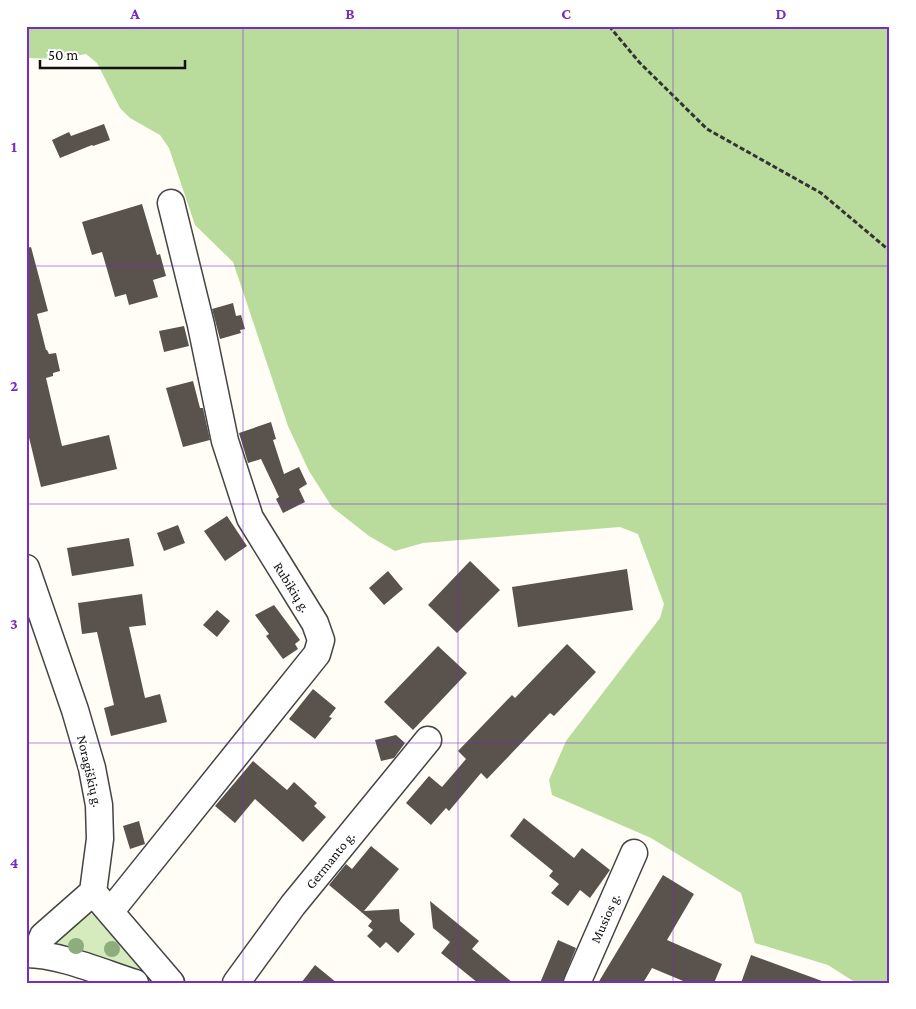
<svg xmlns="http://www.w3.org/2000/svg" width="916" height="1009" font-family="'Crimson Pro',serif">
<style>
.green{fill:#d5ebbd}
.forest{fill:#b9dc9c}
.building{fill:#5a524d}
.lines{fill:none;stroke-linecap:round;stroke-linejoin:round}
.minor-casing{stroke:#444;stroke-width:29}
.path{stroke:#333;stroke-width:3;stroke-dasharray:5 2.5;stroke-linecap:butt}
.minor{stroke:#fff;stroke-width:26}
.tree{fill:#8dad7f}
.grid{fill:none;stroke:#7b2cbf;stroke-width:1;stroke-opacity:0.55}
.labels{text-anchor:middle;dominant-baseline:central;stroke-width:5;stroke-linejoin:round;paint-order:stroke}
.street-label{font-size:14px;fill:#111;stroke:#fff}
.neatline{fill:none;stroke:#7b2cbf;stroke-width:2}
.grid-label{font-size:16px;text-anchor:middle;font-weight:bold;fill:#7b2cbf}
</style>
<rect width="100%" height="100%" fill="#fffdf5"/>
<path class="green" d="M 88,913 L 95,914 L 150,978 L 146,979 L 58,953 L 54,944 Z"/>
<path class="forest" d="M 26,26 L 890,26 L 890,983 L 854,983 L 853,981 L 828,965 L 755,943 L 741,893 L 651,838 L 552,795 L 549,780 L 566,741 L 660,618 L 664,604 L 638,534 L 620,527 L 423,543 L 395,551 L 369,536 L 332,507 L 309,471 L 288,426 L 233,262 L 195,225 L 169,148 L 160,135 L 130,118 L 120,108 L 97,63 L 86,54 L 60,59 L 26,58 Z"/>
<path class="building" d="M 104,124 L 110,140 L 93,146 L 92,145 L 60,158 L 52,140 L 69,132 L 71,136 Z
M 142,204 L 157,255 L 160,254 L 166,276 L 153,280 L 158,297 L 129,305 L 126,294 L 115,297 L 102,252 L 92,255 L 82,222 Z
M 31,247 L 48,311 L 37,314 L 46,350 L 47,350 L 49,354 L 56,353 L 60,371 L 53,373 L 53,376 L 46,378 L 62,446 L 109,435 L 117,469 L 41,487 L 26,425 L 26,248 Z
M 233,303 L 236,316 L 241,315 L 245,329 L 240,330 L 241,333 L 220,339 L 212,309 Z
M 184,326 L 189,346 L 164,352 L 159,331 Z
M 193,381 L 200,408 L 203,408 L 210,440 L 183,447 L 166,388 Z
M 271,422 L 276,439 L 273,440 L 284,474 L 299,467 L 307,484 L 299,489 L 305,502 L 283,513 L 276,499 L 279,497 L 261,459 L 248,463 L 239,433 Z
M 227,516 L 247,546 L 225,561 L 204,531 Z
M 178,525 L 185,543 L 164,551 L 157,533 Z
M 129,538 L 134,566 L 72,576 L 67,548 Z
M 470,561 L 500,590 L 457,633 L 428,605 Z
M 627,569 L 633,610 L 518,627 L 512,587 Z
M 388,571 L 403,589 L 384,605 L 369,588 Z
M 142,594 L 146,625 L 129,627 L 145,698 L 160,694 L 167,722 L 111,736 L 104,708 L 114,705 L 97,632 L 82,634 L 78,603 Z
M 274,605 L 300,640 L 295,644 L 298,649 L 283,659 L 266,636 L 269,634 L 255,615 Z
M 217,610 L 230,621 L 217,637 L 203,625 Z
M 567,644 L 596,672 L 554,716 L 550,713 L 487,779 L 481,773 L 449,811 L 446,808 L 431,825 L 406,803 L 429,776 L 442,787 L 466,759 L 458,751 L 512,695 L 515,698 Z
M 438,646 L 467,673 L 413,730 L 384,702 Z
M 313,689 L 336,708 L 329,717 L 332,718 L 315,739 L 289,719 Z
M 396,735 L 405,743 L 394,758 L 381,761 L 375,740 Z
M 253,761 L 287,790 L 294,782 L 317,803 L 314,806 L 326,817 L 303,842 L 255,799 L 235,823 L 215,806 Z
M 524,818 L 574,858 L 582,848 L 610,870 L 590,898 L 580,890 L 568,906 L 551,893 L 559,884 L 549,876 L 553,871 L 510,836 Z
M 139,821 L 145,844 L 130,849 L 123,826 Z
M 371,846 L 399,869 L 364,911 L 399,909 L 400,921 L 415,934 L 398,953 L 386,942 L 380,948 L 367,936 L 373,930 L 368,926 L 372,921 L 329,885 L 346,864 L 352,869 Z
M 663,875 L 694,894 L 667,940 L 722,964 L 714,983 L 688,983 L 652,968 L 643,983 L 598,983 Z
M 430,901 L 479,941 L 472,949 L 513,983 L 478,983 L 441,953 L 450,942 L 433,928 Z
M 558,940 L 576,948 L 562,983 L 540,983 Z
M 751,955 L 822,981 L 822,983 L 741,983 Z
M 315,965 L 337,983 L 301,983 Z"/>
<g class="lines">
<g class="minor-casing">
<path id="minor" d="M 26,568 L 75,710 L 92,768 L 99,805 L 100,839 L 93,892 L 171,983
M 110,912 L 317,654 L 321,640 L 315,623 L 250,518 L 225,441 L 201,325 L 171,203
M 26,954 C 60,954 103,973 135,983
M 39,954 L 39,946 L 43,936 L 93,892
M 236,983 L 293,905 L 428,740
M 577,983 L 634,853"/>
</g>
<path class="path" d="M 609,26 L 639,62 L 707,129 L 821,193 L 890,251"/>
<use href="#minor" class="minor"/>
</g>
<g class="tree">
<circle cx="76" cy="946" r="8"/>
<circle cx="112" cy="949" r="8"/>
</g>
<path class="grid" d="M 243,26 L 243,983M 458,26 L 458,983M 673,26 L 673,983M 26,266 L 890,266M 26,504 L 890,504M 26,743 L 890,743"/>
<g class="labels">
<g class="street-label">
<text transform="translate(292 587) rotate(58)">Rubikių g.</text>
<text transform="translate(90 771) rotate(77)">Noragiškių g.</text>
<text transform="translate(330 860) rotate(-51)">Germanto g.</text>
<text transform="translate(605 918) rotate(-66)">Musios g.</text>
</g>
</g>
<rect width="916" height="1009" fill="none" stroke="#ffffff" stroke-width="55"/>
<path d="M40 60v8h145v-8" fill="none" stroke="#111111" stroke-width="2.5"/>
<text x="48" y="60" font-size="15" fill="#111111" stroke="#ffffff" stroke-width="4" paint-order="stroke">50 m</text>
<rect x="28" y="28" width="860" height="954" class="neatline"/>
<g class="grid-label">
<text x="135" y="19">A</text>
<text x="350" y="19">B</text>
<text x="566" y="19">C</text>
<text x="781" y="19">D</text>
<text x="14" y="152">1</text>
<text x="14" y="391">2</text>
<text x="14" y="629">3</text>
<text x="14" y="868">4</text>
</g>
</svg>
